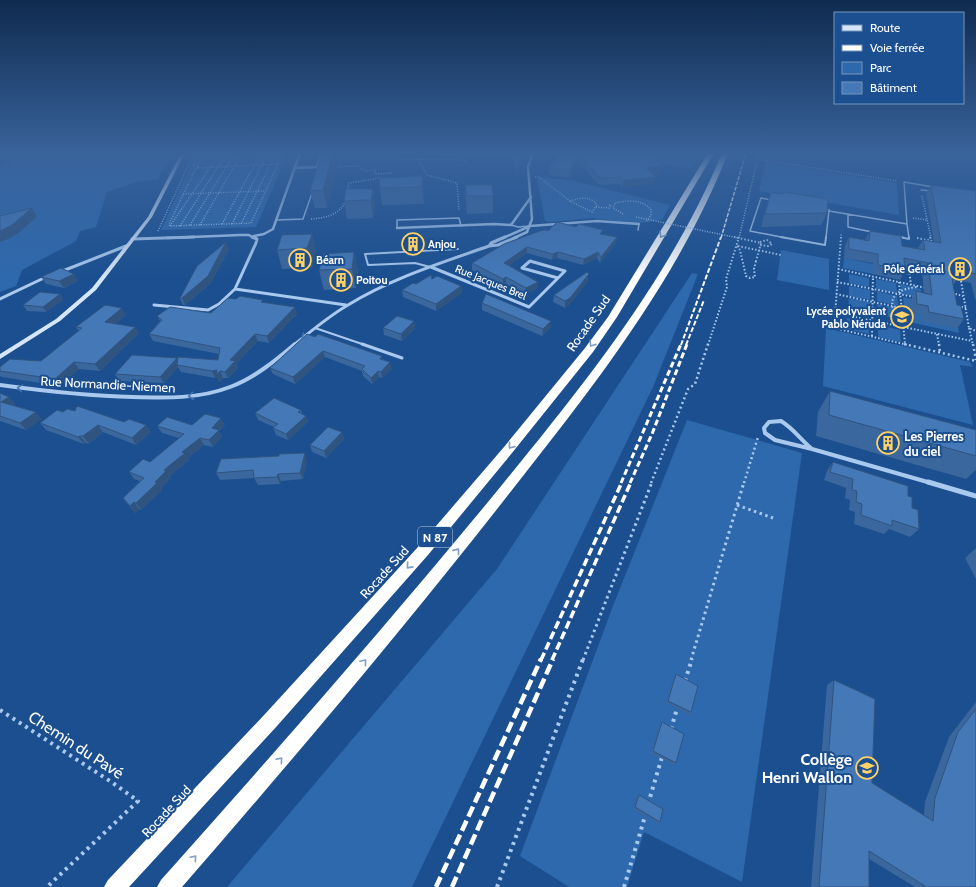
<svg xmlns="http://www.w3.org/2000/svg" width="976" height="887" font-family="Cabin,sans-serif">
<style>
.green{fill:#2e69ad}
.lines{fill:none;stroke-linecap:round;stroke-linejoin:round}
.path-far4{stroke:#a9c9ee;stroke-width:1.5;stroke-dasharray:1 1.5;stroke-linecap:butt}
.path-far3{stroke:#a9c9ee;stroke-width:2;stroke-dasharray:1.5 2;stroke-linecap:butt}
.path-far2{stroke:#a9c9ee;stroke-width:2.5;stroke-dasharray:2 3;stroke-linecap:butt}
.path-far1{stroke:#a9c9ee;stroke-width:3;stroke-dasharray:2.5 3.5;stroke-linecap:butt}
.path{stroke:#a9c9ee;stroke-width:4;stroke-dasharray:3 4.5;stroke-linecap:butt}
.lane-far2{stroke:#a9c9ee;stroke-width:1.5}
.lane-far1{stroke:#a9c9ee;stroke-width:2}
.lane{stroke:#a9c9ee;stroke-width:3}
.street-far3{stroke:#a9c9ee;stroke-width:2.5}
.street-far2{stroke:#a9c9ee;stroke-width:3}
.street-far1{stroke:#a9c9ee;stroke-width:4}
.street{stroke:#a9c9ee;stroke-width:5}
.secondary{fill:#d6e6fa;fill-rule:evenodd}
.highway{fill:#fff;fill-rule:evenodd}
.rail-far4{stroke:#fff;stroke-width:1.5;stroke-dasharray:4 1.5;stroke-linecap:butt}
.rail-far3{stroke:#fff;stroke-width:2;stroke-dasharray:5 2;stroke-linecap:butt}
.rail-far2{stroke:#fff;stroke-width:3;stroke-dasharray:6 3;stroke-linecap:butt}
.rail-far1{stroke:#fff;stroke-width:3.5;stroke-dasharray:8 3.5;stroke-linecap:butt}
.rail{stroke:#fff;stroke-width:4.5;stroke-dasharray:11 4.5;stroke-linecap:butt}
.path-bridge-far1{stroke:#a9c9ee;stroke-width:1.5;stroke-dasharray:1 1.5;stroke-linecap:butt}
.path-bridge{stroke:#a9c9ee;stroke-width:2;stroke-dasharray:1.5 2;stroke-linecap:butt}
.wall{fill:#3a679d}
.shaded-wall{fill:#305480}
.building{fill:#4478b7;stroke:#305480}
.oneway{stroke:#829ec1}
.oneway2{stroke:#4674ac}
.labels{text-anchor:middle;dominant-baseline:central;stroke-width:4;stroke-linejoin:round;paint-order:stroke}
.far-poi-label{font-size:11px;font-weight:bold;fill:#fff;stroke:#1b4f8f;text-anchor:start}
.far-street-label{font-size:11px;fill:#fff;stroke:#1b4f8f}
.shield{fill:#1b4f8f;stroke:#bbcadd;stroke-width:1}
.shield-label{font-size:12px;font-weight:bold;fill:#fff}
.street-label{font-size:13px;fill:#fff;stroke:#1b4f8f}
.poi-label{font-size:13px;font-weight:bold;fill:#fff;stroke:#1b4f8f;text-anchor:start}
.near-street-label{font-size:16px;fill:#fff;stroke:#1b4f8f}
.near-poi-label{font-size:16px;font-weight:bold;fill:#fff;stroke:#1b4f8f;text-anchor:end}
</style>
<rect width="100%" height="100%" fill="#1b4f8f"/>
<path class="green" d="M 32,153 L 172,153 L 158,179 L 136,182 L 107,192 L 96,227 L 80,231 L 76,241 L 22,270 L 16,286 L 0,292 L 0,167 Z
M 196,153 L 288,153 L 256,227 L 161,230 Z
M 399,153 L 525,153 L 524,157 Z
M 654,153 L 701,153 L 693,168 L 689,168 L 595,158 L 656,157 Z
M 766,162 L 897,183 L 899,215 L 759,191 Z
M 537,177 L 575,181 L 670,205 L 662,220 L 639,223 L 591,218 L 550,222 L 545,221 Z
M 781,250 L 829,259 L 829,290 L 777,280 Z
M 844,258 L 873,264 L 873,274 L 843,268 Z
M 692,273 L 698,274 L 653,387 L 412,887 L 227,887 L 497,569 Z
M 849,274 L 869,278 L 869,287 L 849,283 Z
M 876,279 L 896,283 L 897,293 L 876,289 Z
M 901,284 L 921,289 L 923,298 L 901,294 Z
M 849,286 L 870,290 L 870,300 L 849,296 Z
M 877,291 L 897,296 L 898,306 L 877,301 Z
M 903,297 L 955,308 L 959,333 L 905,321 Z
M 849,298 L 870,302 L 870,312 L 848,308 Z
M 877,304 L 899,309 L 900,319 L 878,315 Z
M 847,318 L 869,323 L 869,334 L 847,329 Z
M 878,325 L 900,330 L 901,342 L 878,337 Z
M 826,328 L 970,362 L 973,367 L 960,365 L 973,425 L 823,386 Z
M 687,420 L 802,453 L 742,882 L 644,832 L 627,887 L 569,887 L 520,856 L 613,606 Z"/>
<g class="lines">
<path class="path-far4" d="M 200,153 L 193,166 L 198,166 L 198,168 L 279,164
M 399,159 L 462,160 L 469,162
M 418,159 L 427,175 L 457,183 L 459,211
M 757,159 L 897,181
M 198,166 L 204,153
M 334,167 L 358,166 L 365,171 L 375,170 L 375,174 L 391,173 L 391,175
M 198,168 L 196,168 L 169,224 L 170,226 L 251,223 L 283,153
M 535,177 L 539,177 L 570,201 L 594,213
M 347,191 L 349,183 L 379,178
M 183,194 L 266,191
M 922,196 L 931,238
M 570,201 C 581,198 589,195 597,205 L 592,212
M 596,207 L 609,208 L 611,205 L 609,205
M 623,214 L 613,208 L 615,203 C 627,200 643,199 651,210 L 651,215 L 646,222
M 913,218 L 927,220
M 311,219 C 325,218 339,215 345,202
M 222,224 L 261,153
M 232,224 L 268,153
M 241,224 L 276,153
M 190,225 L 235,153
M 200,225 L 242,153
M 170,226 L 220,153
M 180,226 L 227,153
M 158,231 L 194,153
M 739,238 L 759,153
M 841,238 L 841,233"/>
<path class="path-far3" d="M 841,237 L 834,328 L 908,345
M 930,237 L 932,244
M 917,238 L 932,241
M 737,246 L 740,250 L 746,276 L 750,278 L 755,277 L 754,269 L 756,261
M 738,246 L 781,255
M 838,269 L 926,288
M 909,270 L 911,285
M 961,281 L 969,328 L 976,331
M 837,282 L 914,297
M 899,282 L 905,344
M 952,293 L 963,296
M 836,294 L 901,308
M 958,306 L 966,308
M 835,313 L 972,341
M 903,326 C 886,305 888,290 917,287
M 969,328 L 973,345
M 937,334 L 939,345
M 872,336 L 873,277
M 708,345 L 727,287 L 726,279 L 739,237"/>
<path class="path-far2" d="M 904,344 L 976,361
M 939,344 L 940,353
M 973,344 L 976,360
M 651,483 L 688,389 L 695,384 L 708,344
M 744,483 L 758,437"/>
<path class="path-far1" d="M 737,505 L 773,518
M 583,660 L 652,482
M 691,660 L 744,482"/>
<path class="path" d="M 685,681 L 692,659
M 0,710 L 113,783 L 138,801 L 47,887
M 671,729 L 678,705
M 648,804 L 662,757
M 497,887 L 583,659
M 624,887 L 646,813"/>
<path class="lane-far2" d="M 921,190 L 931,191
M 829,211 L 907,224 L 904,182 L 933,187
M 848,214 L 848,227 L 872,232
M 276,220 L 303,219 L 312,193
M 907,224 L 909,238
M 511,225 L 518,227 L 529,226
M 397,228 L 397,220 L 459,218 L 461,226
M 638,230 L 639,224
M 897,236 L 904,238
M 786,238 L 750,231 L 761,198 L 829,210 L 826,238"/>
<path class="lane-far1" d="M 781,237 L 825,245 L 826,237
M 900,237 L 909,239 L 909,237
M 430,267 L 415,263 L 368,265 L 365,254 L 458,249
M 315,328 L 365,345"/>
<path class="lane" d="M 362,344 L 402,358"/>
<path class="street-far3" d="M 294,168 L 317,167 L 322,153
M 397,228 L 494,224 L 511,225 L 531,197
M 254,236 L 264,234 L 273,229 L 300,153
M 167,238 L 240,235 L 249,235 L 254,238
M 503,238 L 530,226 L 597,221 L 639,224
M 514,238 L 527,232 L 532,219 L 528,167 L 533,153"/>
<path class="street-far2" d="M 252,237 L 257,239 L 256,243 L 235,289 L 346,305
M 132,239 L 194,237
M 489,246 L 491,243 L 505,237
M 530,261 L 565,271 L 558,278 L 522,268 Z
M 431,267 L 529,307 L 558,278
M 60,272 L 126,246
M 0,299 L 46,277
M 154,305 L 208,310 L 219,304 L 235,289
M 294,345 C 311,331 329,316 348,305 C 392,278 441,263 489,246 L 498,245 L 517,237"/>
<path class="street-far1" d="M 0,385 C 44,391 89,396 133,397 C 166,398 199,399 230,387 C 254,378 275,361 295,344
M 781,421 C 794,429 800,439 812,449 L 775,440 L 765,433 L 764,428 L 769,422 Z
M 812,449 L 931,483"/>
<path class="street" d="M 928,482 L 976,496"/>
<path class="secondary" d="M 181,153 L 185,153 L 152,217 L 96,290 L 60,321 L 0,359 L 0,354 L 56,319 L 92,288 L 148,217 Z"/>
<path class="highway" d="M 708,153 L 714,153 L 617,317 L 593,352 L 512,453 L 428,555 L 277,726 L 129,887 L 104,887 L 108,880 L 265,714 L 418,547 L 504,447 L 585,348 L 608,317 Z
M 722,153 L 728,153 C 679,278 594,386 512,490 C 406,626 295,757 182,887 L 157,887 L 161,880 C 275,752 388,624 497,491 C 582,387 670,279 722,153 Z"/>
<path class="rail-far4" d="M 721,238 L 746,153"/>
<path class="rail-far3" d="M 681,345 L 721,237
M 686,345 L 704,300"/>
<path class="rail-far2" d="M 621,483 L 681,344
M 630,483 L 652,434 L 687,344"/>
<path class="rail-far1" d="M 541,660 L 622,482
M 552,660 L 631,482"/>
<path class="rail" d="M 436,887 L 541,659
M 452,887 L 553,659"/>
<path class="path-bridge-far1" d="M 636,217 L 739,238"/>
<path class="path-bridge" d="M 734,237 L 761,243 L 756,261
M 760,242 L 767,240 L 772,244 L 768,246 L 760,245"/>
</g>
<path class="wall" d="M 333,153 L 337,169 L 327,208 L 315,208 L 310,191 Z
M 510,153 L 525,153 L 517,175 Z
M 563,153 L 650,153 L 662,165 L 662,173 L 653,174 L 654,184 L 622,187 L 619,184 L 601,185 L 598,184 L 578,161 L 569,178 L 549,175 L 549,168 L 564,156 Z
M 422,176 L 424,193 L 424,204 L 382,205 L 380,188 Z
M 465,185 L 493,196 L 493,213 L 467,214 L 466,203 Z
M 931,185 L 976,191 L 976,300 L 975,299 L 971,283 L 957,280 L 953,285 L 957,305 L 964,319 L 957,329 L 922,321 L 922,315 L 911,313 L 910,301 L 916,291 L 924,293 L 922,272 L 905,269 L 905,271 L 900,280 L 873,274 L 873,263 L 844,258 L 845,246 L 849,237 L 865,240 L 870,231 L 902,246 L 918,248 L 923,240 L 934,242 L 926,193 Z
M 373,189 L 375,206 L 373,218 L 347,219 L 344,201 Z
M 771,192 L 827,213 L 821,225 L 761,227 L 767,204 Z
M 548,231 L 603,234 L 617,237 L 615,244 L 600,263 L 597,258 L 583,265 L 557,258 L 552,260 L 527,253 L 509,265 L 538,282 L 538,288 L 526,294 L 506,284 L 503,286 L 472,270 L 472,263 Z
M 312,234 L 316,252 L 312,267 L 282,269 L 277,250 Z
M 229,249 L 211,283 L 185,305 L 183,305 L 180,298 Z
M 354,252 L 358,271 L 356,288 L 324,290 L 319,270 Z
M 74,274 L 78,281 L 64,288 L 46,284 L 41,277 Z
M 432,279 L 461,286 L 462,293 L 436,311 L 403,297 L 402,290 L 416,284 Z
M 588,281 L 570,304 L 565,308 L 553,302 L 554,295 Z
M 60,294 L 63,300 L 46,312 L 27,311 L 23,305 Z
M 263,303 L 297,314 L 269,343 L 258,341 L 236,364 L 238,368 L 228,378 L 223,378 L 219,382 L 217,378 L 215,378 L 181,372 L 178,367 L 164,383 L 119,381 L 115,374 L 177,358 L 178,359 L 218,360 L 219,354 L 153,341 L 149,334 L 160,321 L 157,316 L 211,313 Z
M 482,303 L 551,321 L 551,327 L 542,336 L 482,310 Z
M 126,315 L 115,324 L 135,327 L 139,333 L 100,371 L 79,369 L 60,386 L 2,377 L 0,376 L 0,367 L 41,361 L 79,331 L 76,327 Z
M 414,321 L 415,328 L 402,341 L 384,335 L 383,328 Z
M 307,334 L 383,359 L 392,369 L 382,378 L 379,377 L 372,384 L 363,376 L 362,371 L 325,357 L 295,384 L 273,374 L 270,368 Z
M 830,391 L 976,430 L 976,470 L 966,479 L 816,436 L 818,412 Z
M 0,393 L 9,397 L 15,404 L 13,405 L 42,419 L 26,430 L 0,421 Z
M 301,410 L 302,414 L 306,416 L 308,422 L 288,440 L 276,435 L 273,428 L 274,427 L 258,420 L 255,413 Z
M 75,411 L 124,422 L 146,425 L 151,432 L 136,445 L 103,432 L 89,444 L 86,443 L 84,444 L 46,430 L 40,423 Z
M 192,425 L 225,425 L 219,431 L 222,437 L 213,447 L 204,445 L 188,458 L 189,460 L 170,476 L 171,478 L 161,488 L 162,490 L 141,510 L 139,509 L 135,513 L 123,498 L 140,481 L 134,479 L 129,472 L 150,462 L 179,438 L 162,433 L 157,426 Z
M 342,432 L 344,439 L 326,458 L 312,452 L 310,445 Z
M 307,460 L 303,479 L 281,481 L 280,484 L 258,485 L 254,478 L 220,480 L 216,473 Z
M 833,462 L 908,496 L 919,529 L 910,537 L 889,529 L 884,534 L 854,524 L 855,512 L 849,510 L 850,500 L 845,498 L 846,488 L 824,480 L 827,471 Z
M 976,548 L 976,579 L 965,558 Z
M 676,674 L 691,712 L 689,715 L 666,703 L 675,677 Z
M 834,680 L 872,783 L 924,815 L 925,802 L 949,737 L 976,702 L 976,887 L 915,887 L 869,859 L 869,887 L 811,887 L 827,685 Z
M 662,722 L 676,763 L 674,765 L 651,753 L 660,724 Z
M 639,795 L 660,822 L 658,823 L 633,809 L 637,797 Z"/>
<path class="shaded-wall" d="M 333,153 L 337,169 L 327,208 L 323,190 Z
M 523,153 L 525,153 L 517,175 L 517,171 Z
M 579,154 L 578,161 L 569,178 L 570,170 Z
M 663,164 L 662,166 L 663,166 L 662,173 L 644,175 L 646,168 Z
M 422,176 L 424,193 L 424,204 L 422,187 Z
M 656,177 L 654,184 L 622,187 L 624,180 Z
M 373,189 L 375,206 L 373,218 L 371,200 Z
M 32,208 L 37,217 L 17,234 L 8,239 L 0,242 L 0,231 Z
M 312,234 L 316,252 L 312,267 L 307,248 Z
M 617,237 L 615,244 L 600,263 L 601,257 Z
M 226,242 L 229,249 L 211,283 L 185,305 L 182,298 Z
M 527,247 L 527,253 L 504,269 L 504,263 Z
M 354,252 L 358,271 L 356,288 L 352,269 Z
M 558,252 L 557,258 L 552,260 L 553,254 Z
M 598,252 L 597,258 L 583,265 L 584,259 Z
M 74,274 L 78,281 L 64,288 L 59,281 Z
M 589,274 L 588,281 L 570,304 L 565,308 L 565,301 Z
M 506,277 L 506,284 L 503,286 L 503,279 Z
M 538,282 L 538,288 L 526,294 L 526,288 Z
M 461,286 L 462,293 L 436,311 L 436,304 Z
M 60,294 L 63,300 L 46,312 L 43,307 Z
M 295,307 L 297,314 L 269,343 L 267,336 Z
M 122,308 L 126,315 L 109,329 L 105,322 Z
M 414,321 L 415,328 L 402,341 L 401,334 Z
M 551,321 L 551,327 L 542,336 L 543,329 Z
M 135,327 L 139,333 L 100,371 L 95,364 Z
M 255,334 L 258,341 L 236,364 L 238,368 L 228,378 L 225,372 L 230,360 Z
M 323,351 L 325,357 L 295,384 L 293,377 Z
M 177,358 L 181,364 L 177,365 L 178,367 L 164,383 L 160,377 Z
M 74,362 L 79,369 L 60,386 L 55,379 Z
M 390,362 L 392,369 L 382,378 L 381,372 Z
M 217,370 L 220,371 L 223,378 L 219,382 L 217,378 L 215,378 L 212,371 Z
M 378,371 L 379,377 L 372,384 L 371,378 Z
M 9,397 L 15,404 L 7,409 L 1,402 Z
M 36,412 L 42,419 L 26,430 L 20,423 Z
M 306,416 L 308,422 L 288,440 L 286,434 Z
M 221,418 L 225,425 L 219,431 L 222,437 L 213,447 L 209,440 L 212,428 Z
M 98,425 L 103,432 L 89,444 L 83,436 Z
M 146,425 L 151,432 L 136,445 L 132,438 Z
M 342,432 L 344,439 L 326,458 L 324,451 Z
M 80,436 L 86,443 L 84,444 L 78,437 Z
M 200,438 L 204,445 L 188,458 L 189,460 L 170,476 L 171,478 L 161,488 L 162,490 L 141,510 L 136,503 L 155,482 L 164,470 L 182,452 Z
M 305,453 L 307,460 L 303,479 L 300,473 Z
M 278,474 L 281,481 L 280,484 L 277,477 Z
M 134,502 L 139,509 L 135,513 L 130,506 Z"/>
<path class="building" d="M 322,153 L 333,153 L 323,190 L 310,191 Z
M 511,153 L 523,153 L 517,171 Z
M 566,153 L 650,153 L 663,164 L 661,164 L 663,166 L 646,168 L 656,177 L 624,180 L 620,177 L 602,178 L 599,177 L 579,154 L 570,170 L 549,168 L 557,155 L 567,156 Z
M 422,176 L 422,187 L 380,188 L 379,178 Z
M 465,185 L 492,185 L 493,196 L 467,196 Z
M 931,185 L 976,191 L 976,274 L 955,269 L 957,280 L 952,279 L 957,305 L 961,306 L 964,319 L 929,312 L 928,306 L 917,304 L 916,291 L 932,295 L 928,263 L 904,258 L 905,271 L 878,265 L 878,254 L 849,249 L 849,237 L 869,241 L 870,231 L 901,236 L 902,246 L 925,250 L 923,240 L 941,243 Z
M 346,189 L 373,189 L 371,200 L 344,201 Z
M 771,192 L 783,194 L 784,192 L 828,199 L 827,213 L 765,214 Z
M 32,208 L 12,225 L 0,231 L 0,216 Z
M 557,222 L 576,227 L 579,224 L 603,230 L 600,234 L 617,237 L 601,257 L 598,252 L 584,259 L 558,252 L 553,254 L 527,247 L 504,263 L 538,282 L 526,288 L 506,277 L 503,279 L 472,263 L 504,244 L 543,230 L 547,230 L 548,231 Z
M 312,234 L 307,248 L 277,250 L 282,235 Z
M 226,242 L 208,276 L 182,298 L 180,298 L 197,266 Z
M 354,252 L 352,269 L 319,270 L 323,254 Z
M 61,268 L 74,274 L 59,281 L 41,277 Z
M 587,272 L 589,274 L 570,298 L 565,301 L 554,295 Z
M 431,275 L 432,279 L 437,276 L 461,286 L 436,304 L 402,290 L 413,283 L 416,284 Z
M 40,292 L 60,294 L 43,307 L 23,305 Z
M 486,294 L 551,321 L 543,329 L 482,303 Z
M 240,296 L 263,300 L 261,302 L 295,307 L 267,336 L 255,334 L 230,360 L 235,361 L 225,372 L 220,371 L 216,375 L 217,370 L 212,371 L 177,365 L 178,357 L 218,360 L 220,348 L 149,334 L 162,320 L 157,316 L 170,307 L 211,313 L 228,298 L 236,299 Z
M 105,305 L 122,308 L 105,322 L 135,327 L 95,364 L 74,362 L 55,379 L 0,371 L 0,367 L 10,359 L 41,361 L 82,328 L 76,327 Z
M 397,316 L 414,321 L 401,334 L 383,328 Z
M 307,334 L 315,337 L 318,334 L 382,356 L 380,359 L 390,362 L 381,372 L 378,371 L 371,378 L 362,369 L 365,366 L 323,351 L 293,377 L 270,368 Z
M 132,355 L 177,358 L 160,377 L 115,374 Z
M 830,391 L 976,430 L 976,456 L 829,415 Z
M 0,393 L 9,397 L 1,402 L 36,412 L 20,423 L 0,416 Z
M 274,398 L 301,410 L 298,412 L 306,416 L 286,434 L 273,428 L 278,424 L 255,413 Z
M 77,406 L 124,422 L 129,419 L 146,425 L 132,438 L 98,425 L 83,436 L 80,436 L 78,437 L 40,423 L 57,410 L 63,412 L 67,409 L 75,411 Z
M 205,414 L 221,418 L 212,428 L 219,430 L 209,440 L 200,438 L 182,452 L 185,453 L 164,470 L 166,471 L 155,482 L 157,483 L 136,503 L 134,502 L 130,506 L 123,498 L 144,478 L 129,472 L 143,459 L 150,462 L 184,434 L 157,426 L 167,417 L 192,425 Z
M 328,427 L 342,432 L 324,451 L 310,445 Z
M 305,453 L 300,473 L 278,474 L 277,477 L 254,478 L 253,470 L 216,473 L 221,459 L 279,456 L 279,454 Z
M 833,462 L 908,486 L 908,496 L 912,497 L 912,508 L 918,510 L 919,529 L 892,520 L 892,526 L 861,515 L 862,504 L 856,502 L 857,491 L 852,490 L 853,479 L 830,472 Z
M 676,674 L 698,686 L 691,712 L 668,701 Z
M 834,680 L 875,699 L 872,783 L 933,821 L 935,798 L 958,732 L 976,709 L 976,887 L 926,887 L 925,886 L 869,851 L 869,887 L 821,887 L 819,886 Z
M 662,722 L 684,734 L 676,763 L 653,751 Z
M 639,795 L 663,809 L 660,822 L 635,807 Z"/>
<defs><path id="oneway-chevron" d="M-2-3.5L2.5 0L-2 3.5" fill="none" stroke-width="1.6" stroke-linecap="round" stroke-linejoin="round"/></defs>
<g class="oneway">
<use href="#oneway-chevron" transform="translate(662 235) rotate(122)"/>
<use href="#oneway-chevron" transform="translate(592 344) rotate(125)"/>
<use href="#oneway-chevron" transform="translate(511 446) rotate(129)"/>
<use href="#oneway-chevron" transform="translate(457 551) rotate(-51)"/>
<use href="#oneway-chevron" transform="translate(409 566) rotate(132)"/>
<use href="#oneway-chevron" transform="translate(364 662) rotate(-50)"/>
<use href="#oneway-chevron" transform="translate(280 760) rotate(-49)"/>
<use href="#oneway-chevron" transform="translate(194 858) rotate(-49)"/>
</g>
<g class="oneway2">
<use href="#oneway-chevron" transform="translate(304 337) rotate(140)"/>
<use href="#oneway-chevron" transform="translate(20 388) rotate(-171)"/>
<use href="#oneway-chevron" transform="translate(191 396) rotate(173)"/>
</g>
<linearGradient id="sky" x2="0" y2="1"><stop stop-color="#0f2b4f"/><stop offset="0.55" stop-color="#39639b"/><stop offset="1" stop-color="#39639b" stop-opacity="0"/></linearGradient>
<rect width="976" height="278" fill="url(#sky)"/>
<defs>
<g id="building-ring" transform="scale(1.15)"><circle r="9.5" fill="#1b4f8f" stroke="#ffd166" stroke-width="1.5"/><path d="M-4-6H4V6H1V3H-1V6H-4ZM-2.5-4.3h1.7v1.8h-1.7ZM.8-4.3h1.7v1.8H.8ZM-2.5-1h1.7V.8h-1.7ZM.8-1h1.7V.8H.8Z" fill="#ffd166"/></g>
<g id="school-ring" transform="scale(1.15)"><circle r="9.5" fill="#1b4f8f" stroke="#ffd166" stroke-width="1.5"/><path d="M0-5L7-2L0 1L-7-2ZM-4 1L0 2.5L4 1V4Q0 6-4 4Z" fill="#ffd166"/></g>
</defs>
<g fill-rule="evenodd">
<use href="#building-ring" x="413" y="244"/>
<use href="#building-ring" x="300" y="260"/>
<use href="#building-ring" x="960" y="269"/>
<use href="#building-ring" x="341" y="280"/>
<use href="#school-ring" x="902" y="317"/>
<use href="#building-ring" x="888" y="443"/>
<use href="#school-ring" x="867" y="768"/>
</g>
<g class="labels">
<g class="far-poi-label">
<text x="428" y="244">Anjou</text>
<text x="316" y="260">Béarn</text>
<text x="944" y="269" text-anchor="end">Pôle Général</text>
<text x="356" y="280">Poitou</text>
<text x="886" y="311" text-anchor="end">Lycée polyvalent<tspan x="886" dy="13">Pablo Néruda</tspan></text>
</g>
<g class="far-street-label">
<text transform="translate(491 282) rotate(22)">Rue Jacques Brel</text>
</g>
<rect class="shield" x="418" y="527" width="34" height="20" rx="3"/>
<g class="shield-label">
<text x="435" y="537">N 87</text>
</g>
<g class="street-label">
<text transform="translate(588 323) rotate(-55)">Rocade Sud</text>
<text transform="translate(108 384) rotate(3)">Rue Normandie-Niemen</text>
<text transform="translate(384 572) rotate(-48)">Rocade Sud</text>
<text transform="translate(166 811) rotate(-47)">Rocade Sud</text>
</g>
<g class="poi-label">
<text x="904" y="436">Les Pierres<tspan x="904" dy="15">du ciel</tspan></text>
</g>
<g class="near-street-label">
<text transform="translate(76 745) rotate(33)">Chemin du Pavé</text>
</g>
<g class="near-poi-label">
<text x="852" y="759">Collège<tspan x="852" dy="18">Henri Wallon</tspan></text>
</g>
</g>
<rect x="834" y="12" width="130" height="92" fill="#1b4f8f" stroke="#7695bc"/>
<rect x="842" y="25" width="20" height="6" fill="#d6e6fa" stroke="#7695bc"/>
<text x="870" y="32" font-size="12" fill="#ffffff">Route</text>
<rect x="842" y="45" width="20" height="6" fill="#ffffff" stroke="#7695bc"/>
<text x="870" y="52" font-size="12" fill="#ffffff">Voie ferrée</text>
<rect x="842" y="62" width="20" height="12" fill="#2e69ad" stroke="#7695bc"/>
<text x="870" y="72" font-size="12" fill="#ffffff">Parc</text>
<rect x="842" y="82" width="20" height="12" fill="#4478b7" stroke="#7695bc"/>
<text x="870" y="92" font-size="12" fill="#ffffff">Bâtiment</text>
</svg>
